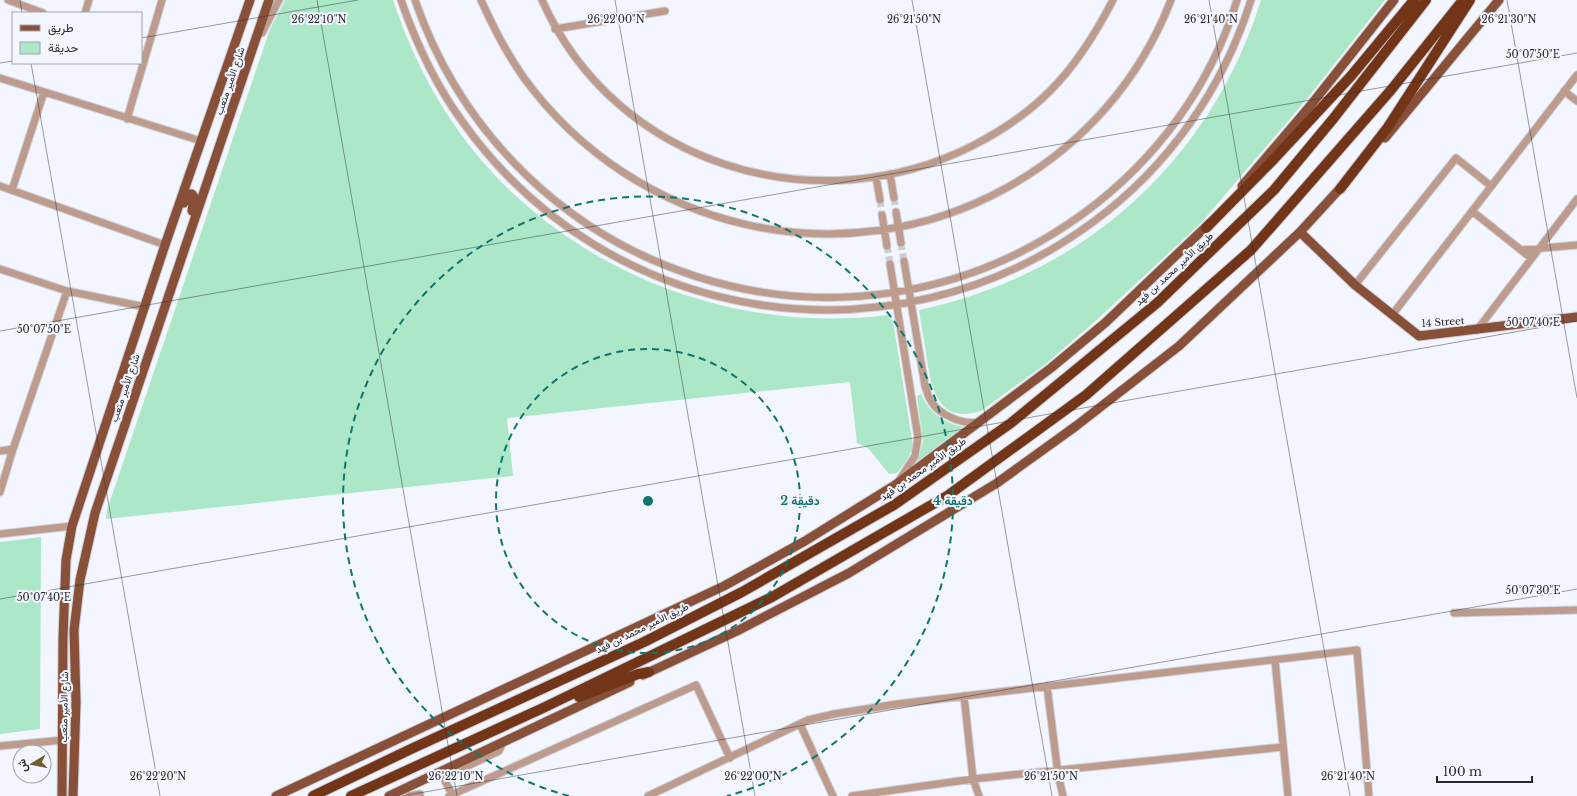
<svg xmlns="http://www.w3.org/2000/svg" width="1577" height="796" font-family="'Libre Baskerville',Vazirmatn,serif">
<style>
.green{fill:#ace8c7}
.lines{fill:none;stroke-linecap:round;stroke-linejoin:round}
.minor-tunnel{stroke:#cbcdd5;stroke-width:7;stroke-dasharray:7 3.5;stroke-linecap:butt}
.minor-casing{stroke:#cfd1d9;stroke-width:9}
.major-casing{stroke:#cfd1d9;stroke-width:11}
.highway-casing{stroke:#cfd1d9;stroke-width:12}
.minor{stroke:#bd9c8e;stroke-width:7}
.major{stroke:#885039;stroke-width:9}
.highway{stroke:#733518;stroke-width:10}
.ticks{fill:none;stroke:#292a2d;stroke-width:1;stroke-opacity:0.45}
.ring{fill:none;stroke:#0f766e;stroke-width:2;stroke-dasharray:7 5}
.labels{text-anchor:middle;dominant-baseline:central;stroke-width:4;stroke-linejoin:round;paint-order:stroke}
.street-label{font-size:10px;fill:#292a2d;stroke:#f3f6ff}
.ticks-label{font-size:10px;text-anchor:middle;fill:#292a2d;stroke:#f3f6ff;stroke-width:4;stroke-linejoin:round;paint-order:stroke}
.centre{fill:#0f766e;stroke:#f3f6ff;stroke-width:2}
.ring-label{font-size:12px;text-anchor:middle;font-weight:bold;fill:#0f766e;stroke:#f3f6ff;stroke-width:4;stroke-linejoin:round;paint-order:stroke}
</style>
<rect width="100%" height="100%" fill="#f3f6ff"/>
<path class="green" d="M 285,0 L 393,0 C 408,45 428,87 455,126 C 550,263 723,336 888,315 L 893,321 L 913,446 C 910,457 904,464 897,473 L 889,474 L 868,448 L 857,443 L 850,382 L 507,418 L 513,476 L 106,519 L 107,510 L 270,29 Z
M 1261,0 L 1385,0 L 1306,100 L 1201,223 L 1100,317 L 1047,363 L 981,411 C 936,425 931,386 926,353 C 924,339 921,325 919,310 C 1084,275 1211,161 1261,0 Z
M 921,394 C 930,413 942,422 963,427 L 918,461 L 923,441 L 917,396 Z
M 41,537 L 40,729 L 0,734 L 0,542 Z"/>
<g class="lines">
<path class="minor-tunnel" d="M 894,198 L 896,212
M 880,200 L 882,215
M 901,243 L 904,261
M 887,246 L 890,264"/>
<g class="minor-casing">
<path id="minor" d="M 8,0 L 43,13
M 401,0 C 416,43 435,84 462,121 C 607,326 892,371 1093,222 C 1168,167 1223,89 1251,0
M 415,0 C 511,278 845,388 1084,213 C 1156,160 1211,86 1237,0
M 481,0 C 493,27 507,54 524,78 C 635,230 842,280 1008,187 C 1083,145 1140,80 1171,0
M 542,0 C 615,165 816,226 974,145 C 1001,131 1028,113 1050,91 C 1076,65 1096,33 1113,0
M 85,13 L 89,0
M 555,29 L 665,11
M 262,33 L 279,0
M 0,78 L 201,141
M 1564,91 L 1577,101
M 127,119 L 162,0
M 890,174 L 894,198
M 876,177 L 880,200
M 0,186 L 165,245
M 12,190 L 44,92
M 1472,211 L 1531,258
M 896,212 L 901,243
M 882,215 L 887,246
M 1522,250 L 1577,245
M 904,261 L 925,386 C 927,391 928,397 931,401 C 939,415 963,425 978,422
M 890,264 L 918,437 L 915,456 L 900,479
M 0,269 L 67,291 L 145,307
M 1355,285 L 1456,158 L 1491,186
M 1392,315 L 1577,75
M 1477,330 L 1577,199
M 0,451 L 13,449 L 67,291
M 0,492 L 13,449
M 0,534 L 72,526
M 1454,613 L 1577,610
M 1275,660 L 1288,796
M 1047,686 L 1058,774 L 1063,796
M 964,696 L 973,779 L 979,796
M 800,724 L 833,796
M 0,746 L 63,740
M 452,794 L 445,781 L 447,776 L 499,751 L 503,742
M 409,796 L 420,794 L 420,796
M 449,796 L 696,685 L 730,758
M 648,796 L 808,720 L 834,714 L 897,704 L 1357,650 L 1369,796
M 852,796 L 973,779 L 1283,747"/>
</g>
<g class="major-casing">
<path id="major" d="M 1385,138 L 1499,0
M 1242,186 L 1311,105 L 1394,0
M 184,203 L 189,194 L 192,194 L 194,197 L 192,211
M 1300,232 L 1355,285 L 1419,336 L 1577,317
M 643,675 L 737,631 L 849,573 L 997,483 L 1076,426 L 1179,346 L 1300,232 L 1345,183
M 62,796 L 63,638 L 66,560 L 72,526 L 165,245 L 250,0
M 73,796 L 76,702 L 74,630 L 80,580 L 95,513 L 269,0
M 276,796 L 724,586 L 805,541 L 895,485 L 1051,368 L 1105,323 L 1210,223
M 389,796 L 630,682"/>
</g>
<g class="highway-casing">
<path id="highway" d="M 1340,189 L 1388,127 L 1470,0
M 1206,228 L 1272,161 L 1351,76 L 1414,0
M 579,697 L 638,674 L 649,672
M 313,796 L 411,749 L 644,642 L 742,592 L 894,505 L 1011,423 L 1157,303 L 1274,190 L 1333,119 L 1426,0
M 351,796 L 543,708 L 772,597 L 947,496 L 1086,395 L 1251,250 L 1391,90 L 1463,0"/>
</g>
<use href="#minor" class="minor"/>
<use href="#major" class="major"/>
<use href="#highway" class="highway"/>
</g>
<path class="ticks" d="M 20,0 L 22,13M 317,0 L 457,796M 615,0 L 755,796M 912,0 L 1052,796M 1209,0 L 1350,796M 1507,0 L 1577,398M 141,38 L 358,0M 0,63 L 13,61M 31,63 L 160,796M 0,331 L 1577,53M 0,599 L 1577,321M 402,796 L 1577,589"/>
<g class="ring">
<circle cx="648" cy="501" r="152"/>
<path d="M569 796A305 305 0 1 1 727 796"/>
</g>
<g class="labels">
<g class="street-label">
<text transform="translate(230 81) rotate(-71)">شارع الأمير متعب</text>
<text transform="translate(1174 269) rotate(-43)">طريق الأمير محمد بن فهد</text>
<text transform="translate(1443 322) rotate(-4)">14 Street</text>
<text transform="translate(125 388) rotate(-71)">شارع الأمير متعب</text>
<text transform="translate(923 469) rotate(-35)">طريق الأمير محمد بن فهد</text>
<text transform="translate(642 628) rotate(-26)">طريق الأمير محمد بن فهد</text>
<text transform="translate(64 707) rotate(-89)">شارع الأمير متعب</text>
</g>
</g>
<g class="ticks-label">
<text x="319" y="23">26°22'10"N</text>
<text x="616" y="23">26°22'00"N</text>
<text x="914" y="23">26°21'50"N</text>
<text x="1211" y="23">26°21'40"N</text>
<text x="1509" y="23">26°21'30"N</text>
<text x="1533" y="58">50°07'50"E</text>
<text x="1533" y="326">50°07'40"E</text>
<text x="44" y="333">50°07'50"E</text>
<text x="1533" y="594">50°07'30"E</text>
<text x="44" y="601">50°07'40"E</text>
<text x="158" y="780">26°22'20"N</text>
<text x="456" y="780">26°22'10"N</text>
<text x="753" y="780">26°22'00"N</text>
<text x="1051" y="780">26°21'50"N</text>
<text x="1348" y="780">26°21'40"N</text>
</g>
<circle cx="648" cy="501" r="6" class="centre"/>
<g class="ring-label">
<text x="800" y="505">2 دقيقة</text>
<text x="953" y="505">4 دقيقة</text>
</g>
<rect x="12" y="12" width="130" height="52" fill="#f3f6ff" stroke="#a2a4ab"/>
<rect x="20" y="25" width="20" height="6" fill="#885039" stroke="#a2a4ab"/>
<text x="48" y="32" font-size="12" fill="#292a2d">طريق</text>
<rect x="20" y="42" width="20" height="12" fill="#ace8c7" stroke="#a2a4ab"/>
<text x="48" y="52" font-size="12" fill="#292a2d">حديقة</text>
<g transform="translate(32 764) rotate(260)"><circle r="19" fill="#f3f6ff" stroke="#a2a4ab"/>
<path d="M0-3L7 15L0 10L-7 15Z" fill="#745c2c"/>
<text y="-6" font-size="11" font-weight="bold" text-anchor="middle" fill="#292a2d">ش</text>
</g>
<path d="M1437 776v6h95v-6" fill="none" stroke="#292a2d" stroke-width="2"/>
<text x="1443" y="776" font-size="12" fill="#292a2d" stroke="#f3f6ff" stroke-width="3" paint-order="stroke">100 m</text>
</svg>
